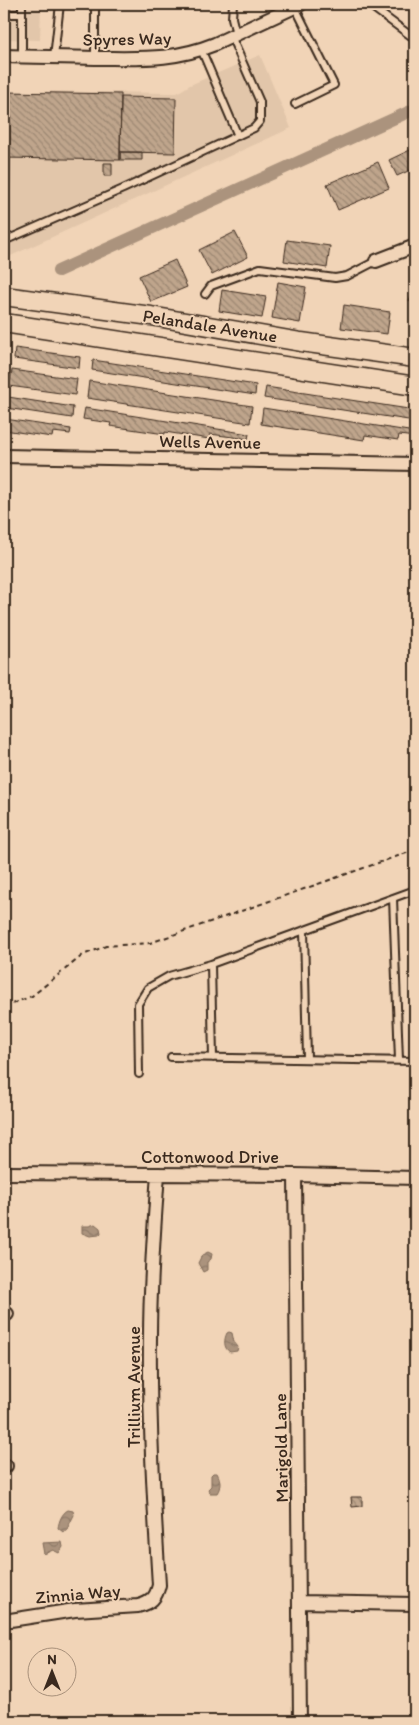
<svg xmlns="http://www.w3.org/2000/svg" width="419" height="1725" font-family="Itim,sans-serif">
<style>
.built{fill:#e2c6aa}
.water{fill:url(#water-waves);stroke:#7e6957}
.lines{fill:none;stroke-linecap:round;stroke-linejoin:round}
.canal{stroke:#ab937d;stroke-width:12}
.building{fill:url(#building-back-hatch);stroke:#3b2a1e}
.lane-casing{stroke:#3b2a1e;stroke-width:10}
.street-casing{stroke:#3b2a1e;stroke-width:16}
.secondary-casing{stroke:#3b2a1e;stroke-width:21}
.path{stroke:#3b2a1e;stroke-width:2;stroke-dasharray:5 4;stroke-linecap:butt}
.lane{stroke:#f1d4b7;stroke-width:6}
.street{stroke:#f1d4b7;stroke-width:12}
.secondary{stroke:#f1d4b7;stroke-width:18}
.labels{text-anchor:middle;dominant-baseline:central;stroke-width:4;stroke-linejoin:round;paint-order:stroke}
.street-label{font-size:18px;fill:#3b2a1e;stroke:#f1d4b7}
</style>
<defs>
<pattern id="water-waves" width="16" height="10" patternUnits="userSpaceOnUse" patternTransform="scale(1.25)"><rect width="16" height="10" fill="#ab937d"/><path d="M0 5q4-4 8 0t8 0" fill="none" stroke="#8c7866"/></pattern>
<pattern id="building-back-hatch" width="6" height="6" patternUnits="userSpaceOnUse" patternTransform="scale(1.25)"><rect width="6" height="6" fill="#bfa58c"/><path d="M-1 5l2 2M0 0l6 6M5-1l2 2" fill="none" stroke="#9c8772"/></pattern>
</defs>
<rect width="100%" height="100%" fill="#f1d4b7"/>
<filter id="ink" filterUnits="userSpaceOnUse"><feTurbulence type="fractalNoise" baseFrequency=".02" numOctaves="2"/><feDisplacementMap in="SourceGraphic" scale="10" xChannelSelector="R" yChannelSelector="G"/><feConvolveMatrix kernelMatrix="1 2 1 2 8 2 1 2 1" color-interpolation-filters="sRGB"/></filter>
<g filter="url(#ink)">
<path class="built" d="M 4,4 L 41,4 L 40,40 L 4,39 Z
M 260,55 L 291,128 L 4,259 L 4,91 L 177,93 L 190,85 Z"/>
<path class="water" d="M 95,1224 L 100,1228 L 101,1233 L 99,1235 L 90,1236 L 82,1233 L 82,1226 L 89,1226 Z
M 208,1252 L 212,1254 L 211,1259 L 207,1262 L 207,1270 L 203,1272 L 198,1263 L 202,1255 Z
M 229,1332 L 232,1333 L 234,1342 L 238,1347 L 237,1351 L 230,1352 C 223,1348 224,1339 227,1333 Z
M 213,1473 L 217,1473 C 221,1480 221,1487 217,1493 L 210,1493 L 208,1489 L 211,1486 L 211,1475 Z
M 68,1510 L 73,1511 L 74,1515 L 66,1531 L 63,1532 L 58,1528 C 59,1521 62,1513 68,1510 Z
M 62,1542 L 63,1547 L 59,1553 L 53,1550 L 44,1554 L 42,1543 Z"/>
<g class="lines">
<path class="canal" d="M 58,271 L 415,109"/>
</g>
<path class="building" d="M 4,92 L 121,94 L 120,160 L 4,158 Z
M 121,97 L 176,98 L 175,153 L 120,152 Z
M 410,150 L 415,163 L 415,168 L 397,176 L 389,160 Z
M 120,152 L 142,152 L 142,160 L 120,160 Z
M 4,158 L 10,158 L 9,225 L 4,225 Z
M 378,162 L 389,188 L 338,210 L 327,184 Z
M 104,163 L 112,163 L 112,176 L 104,176 Z
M 235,232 L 248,257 L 212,275 L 199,250 Z
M 287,240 L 330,246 L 327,268 L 284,261 Z
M 175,260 L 187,287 L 151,302 L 139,276 Z
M 278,282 L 306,287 L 300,323 L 272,318 Z
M 222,290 L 266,297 L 262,318 L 219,311 Z
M 415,290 L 415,304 L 409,301 Z
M 344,305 L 390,312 L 387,334 L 341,328 Z
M 15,348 L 80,357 L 79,368 L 14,359 Z
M 93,360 L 256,385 L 255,395 L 92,370 Z
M 12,370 L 77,379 L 75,395 L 9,386 Z
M 89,381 L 252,406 L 250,423 L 87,398 Z
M 266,387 L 415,410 L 415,421 L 264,398 Z
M 8,397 L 73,407 L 72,418 L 6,408 Z
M 85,408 L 249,434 L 248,439 L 210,434 L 209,439 L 165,432 L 165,434 L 110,426 L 111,423 L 83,419 Z
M 263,408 L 415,432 L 415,437 L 399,435 L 398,440 L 365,435 L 364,440 L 261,424 Z
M 5,419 L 71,429 L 70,434 L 53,432 L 52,437 L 4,430 Z
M 351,1497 L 362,1497 L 362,1506 L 352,1507 Z"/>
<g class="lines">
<g class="lane-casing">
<path id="lane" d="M 22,4 L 22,56
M 95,4 L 95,58
M 233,4 L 232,18 L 236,34
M 368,4 L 415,39
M 295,7 L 334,85 L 295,104
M 4,14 L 22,14
M 201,49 L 238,136
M 54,57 L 60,4
M 4,241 L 123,189 L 254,128 L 260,121 L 260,102 L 231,36
M 205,294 L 211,286 L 260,268 L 335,278 L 347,276 L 376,261
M 393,898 L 399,1060
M 304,930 L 307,1059
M 211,964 L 213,1058
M 171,1057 L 415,1061
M 139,1074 L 138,1004 L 148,988 L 169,976 L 211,964 L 415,890"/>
</g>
<g class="street-casing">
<path id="street" d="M 4,56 C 34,57 65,57 95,58 C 140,58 173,61 215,44 L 301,4
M 376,261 L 415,246
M 4,456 L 415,464
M 4,1173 L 295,1175 L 415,1178
M 295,1175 L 300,1721
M 4,1314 L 7,1314
M 4,1466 L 6,1466
M 300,1602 L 415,1604
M 4,1621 L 75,1610 L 138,1606 C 151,1603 156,1598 159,1585 C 154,1503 149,1420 150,1338 C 150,1283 154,1228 158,1174"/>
</g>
<g class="secondary-casing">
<path id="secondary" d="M 4,296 L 151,316 L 301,342 L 415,358
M 4,323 L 415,386"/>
</g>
<path class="path" d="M 4,1007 L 32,996 L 83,955 L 106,946 L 150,943 L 415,850"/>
<use href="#lane" class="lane"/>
<use href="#street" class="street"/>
<use href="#secondary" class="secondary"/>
</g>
</g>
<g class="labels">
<g class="street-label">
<text transform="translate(127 39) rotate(-1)">Spyres Way</text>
<text transform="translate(210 326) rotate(9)">Pelandale Avenue</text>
<text transform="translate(210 442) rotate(1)">Wells Avenue</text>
<text x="210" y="1157">Cottonwood Drive</text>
<text transform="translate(134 1387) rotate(-90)">Trillium Avenue</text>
<text transform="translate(281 1448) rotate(-91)">Marigold Lane</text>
<text transform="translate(78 1594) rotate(-5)">Zinnia Way</text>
</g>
</g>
<rect width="419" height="1725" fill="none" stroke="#f1d4b7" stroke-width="20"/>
<rect x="10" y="10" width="399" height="1705" fill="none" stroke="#3b2a1e" stroke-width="2" filter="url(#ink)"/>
<g transform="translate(52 1672)"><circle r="24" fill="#f1d4b7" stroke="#a8907a"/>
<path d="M0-4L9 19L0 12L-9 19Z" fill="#3b2a1e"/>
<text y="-8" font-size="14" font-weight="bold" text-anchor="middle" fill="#3b2a1e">N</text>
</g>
</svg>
